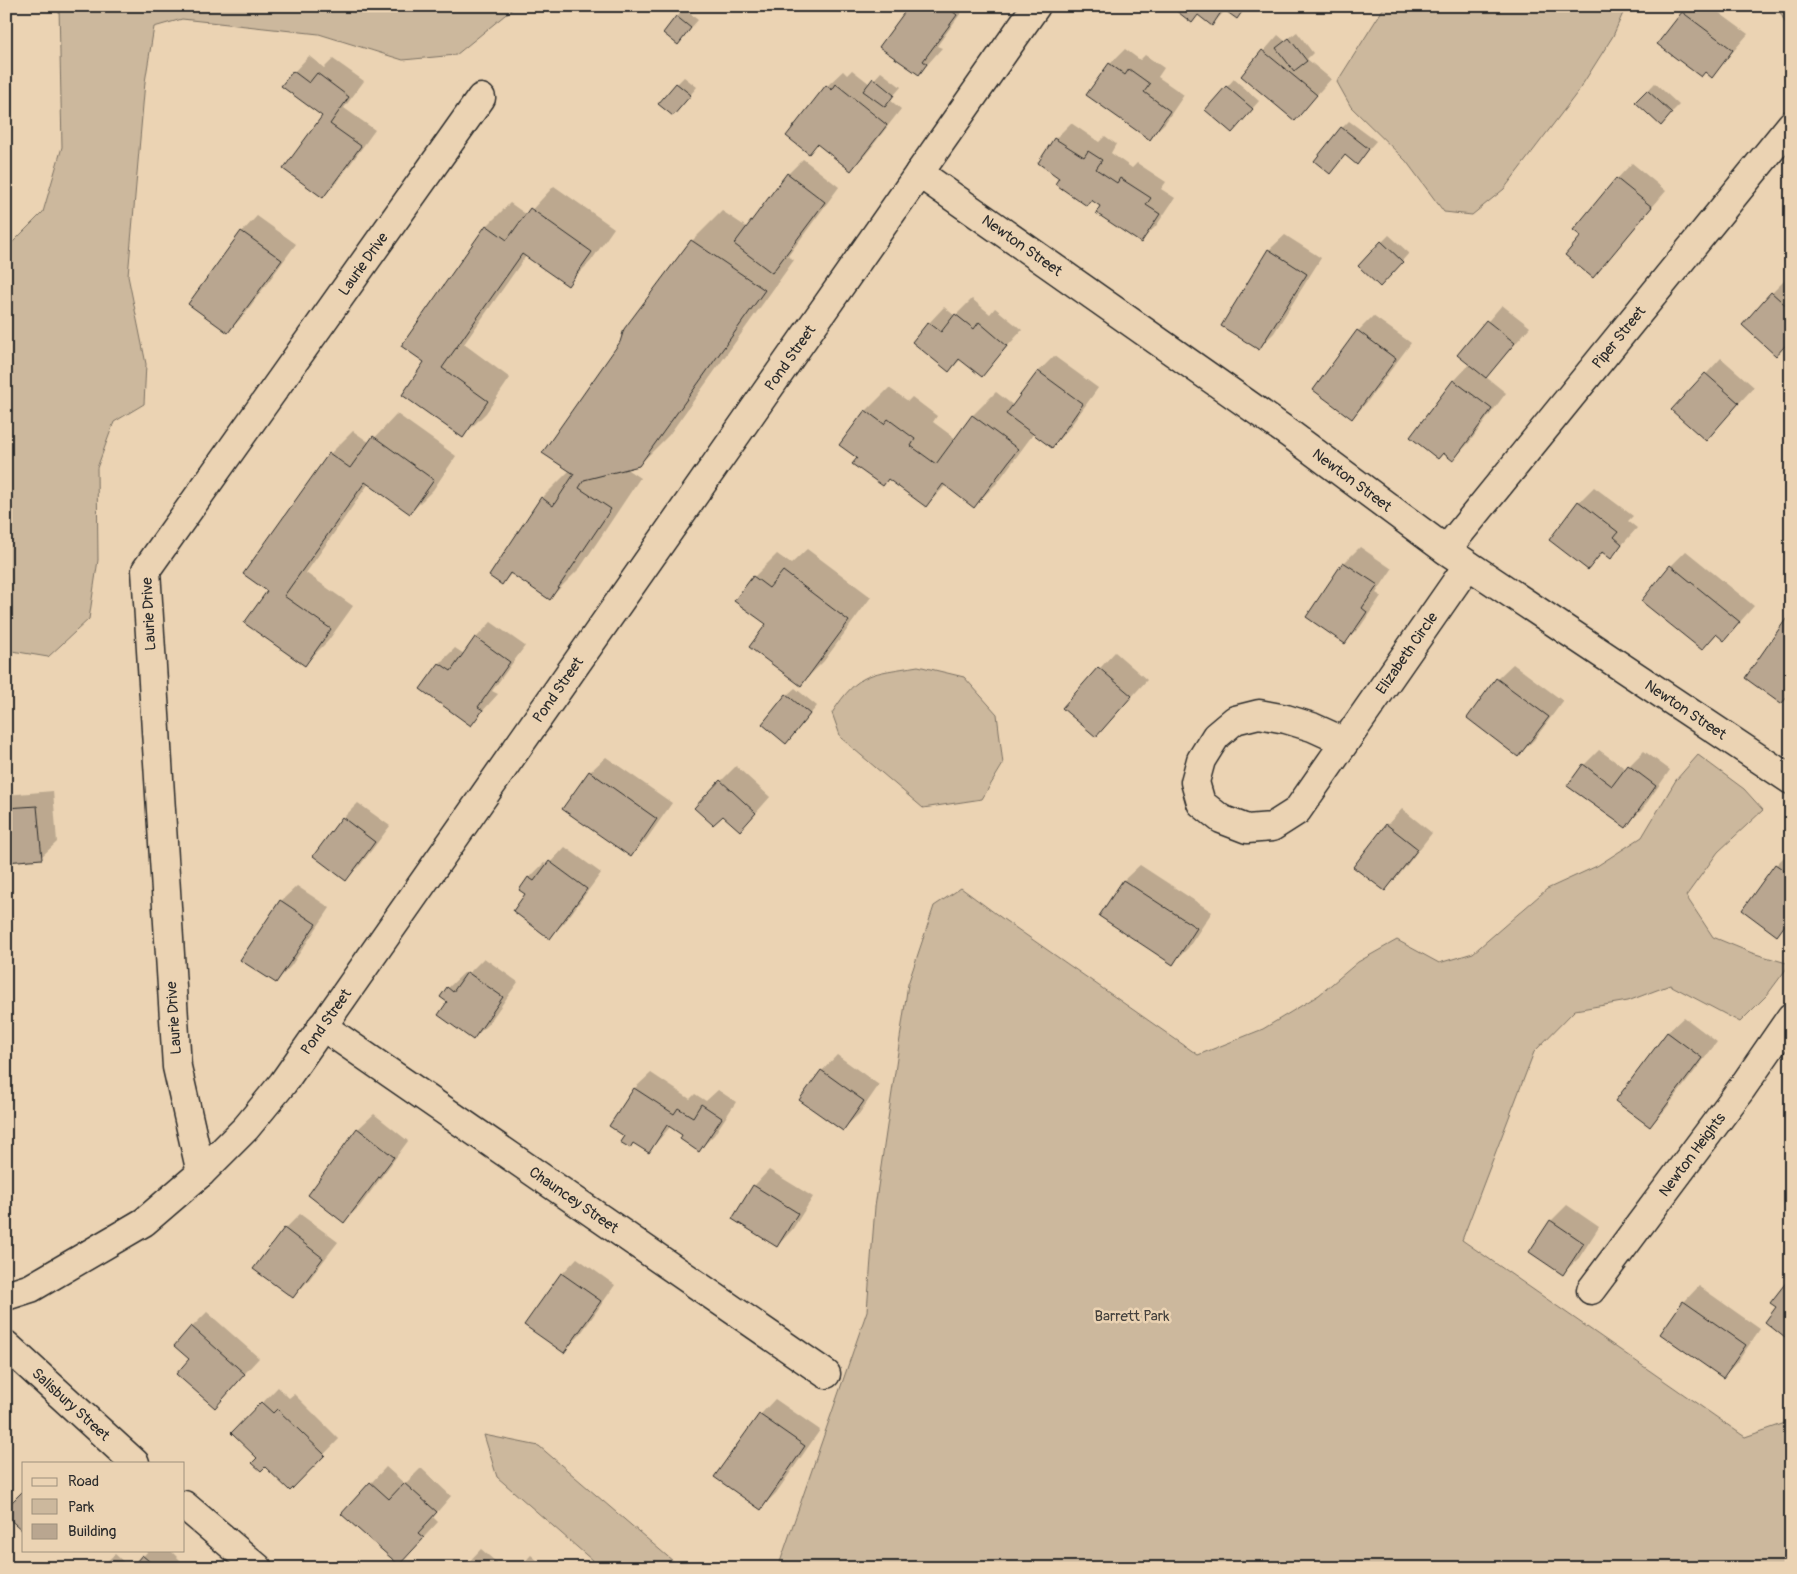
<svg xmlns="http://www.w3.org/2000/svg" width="1797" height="1574" font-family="Pangolin,sans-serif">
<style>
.green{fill:#ccb89d;stroke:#7c7264}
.shadow{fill:#0003}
.building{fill:#b9a690;stroke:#2b2b2b}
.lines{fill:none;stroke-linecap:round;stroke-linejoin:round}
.minor-casing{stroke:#2b2b2b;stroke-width:31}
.minor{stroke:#ebd3b3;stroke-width:28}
.labels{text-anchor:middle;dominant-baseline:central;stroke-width:5;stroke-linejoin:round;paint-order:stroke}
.street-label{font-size:15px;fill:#2b2b2b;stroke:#ebd3b3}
.park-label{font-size:15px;fill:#43403c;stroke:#ebd3b3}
</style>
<rect width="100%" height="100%" fill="#ebd3b3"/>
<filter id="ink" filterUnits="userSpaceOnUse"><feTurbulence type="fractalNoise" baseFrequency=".02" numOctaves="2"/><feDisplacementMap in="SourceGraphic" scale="10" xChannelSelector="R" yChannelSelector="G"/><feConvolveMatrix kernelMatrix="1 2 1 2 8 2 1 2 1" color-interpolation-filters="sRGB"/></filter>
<g filter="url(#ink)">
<path class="green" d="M 59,6 L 516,6 L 456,55 L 403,60 L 319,34 L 182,19 L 154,27 L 145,82 L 128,276 L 146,364 L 144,404 L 114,422 L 97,468 L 98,560 L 89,619 L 48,657 L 6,650 L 6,249 L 43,212 L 62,147 Z
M 1385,6 L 1626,6 L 1613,36 L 1577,93 L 1504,189 L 1472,215 L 1444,212 L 1406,161 L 1351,107 L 1337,82 Z
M 1777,6 L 1791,6 L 1791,28 L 1787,26 Z
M 918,666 L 964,677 L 997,714 L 1003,764 L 982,799 L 923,808 L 841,738 L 832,713 C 859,671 871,674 918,666 Z
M 1698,755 L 1744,789 L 1763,810 L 1718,852 L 1686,896 L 1713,937 L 1752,953 L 1790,964 L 1767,995 L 1740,1022 L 1670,985 L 1628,1001 L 1575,1010 L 1534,1052 L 1462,1240 L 1745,1437 L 1791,1421 L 1791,1568 L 778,1568 L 867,1311 L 875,1207 L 908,984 L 934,906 L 961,888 L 1003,919 L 1198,1055 L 1263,1029 L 1319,995 L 1358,962 L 1397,940 L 1439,963 L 1473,953 L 1547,889 L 1597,866 L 1642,837 L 1676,780 Z
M 484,1435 L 539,1446 L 681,1568 L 601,1568 L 497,1477 Z"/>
<path class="shadow" d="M 910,6 L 966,6 L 937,46 L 942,48 L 919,74 L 881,46 Z
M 1171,6 L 1247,6 L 1237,17 L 1226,10 L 1212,24 L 1199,14 L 1192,21 Z
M 1689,6 L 1710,6 L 1748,34 L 1712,76 L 1659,44 Z
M 684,9 L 698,20 L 678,43 L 677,17 Z
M 1297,32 L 1313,53 L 1307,59 L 1331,79 L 1295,119 L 1242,76 L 1278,35 L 1285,41 Z
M 1125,49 L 1140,60 L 1145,55 L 1164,68 L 1158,77 L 1184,95 L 1165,123 L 1149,138 L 1110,64 Z
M 309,56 L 324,68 L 333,59 L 364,81 L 344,108 L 375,130 L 338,181 L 323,197 L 323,115 L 294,72 Z
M 852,70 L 870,84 L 881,72 L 901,87 L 890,100 L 901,109 L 866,154 L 851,169 L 818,143 L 809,152 L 827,86 L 843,71 L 847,75 Z
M 684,77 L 697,87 L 680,107 L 677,84 Z
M 1234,79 L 1259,101 L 1239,124 L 1227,87 Z
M 1655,83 L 1679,105 L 1668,116 L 1637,102 Z
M 1349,121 L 1376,141 L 1357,163 L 1346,154 L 1337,165 L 1342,128 Z
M 1071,123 L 1099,142 L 1105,136 L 1116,144 L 1111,153 L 1132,168 L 1137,163 L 1166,182 L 1161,189 L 1175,198 L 1156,226 L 1141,241 L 1102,206 L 1092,199 L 1087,204 L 1061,177 L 1039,163 L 1055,139 Z
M 803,159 L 839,187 L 788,256 L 794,260 L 669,435 L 639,465 L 625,468 L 640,478 L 580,568 L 550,598 L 512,573 L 502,584 L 542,498 L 570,470 L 692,241 L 722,211 L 748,228 L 788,174 Z
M 1632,163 L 1666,191 L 1593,276 L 1583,236 L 1617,179 Z
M 554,186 L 614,228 L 591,261 L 568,284 L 526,256 L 464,344 L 510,378 L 486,413 L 463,436 L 426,362 L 487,226 L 510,203 L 527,215 Z
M 257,216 L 296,244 L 243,316 L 228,332 L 190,304 L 242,232 Z
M 1285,235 L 1321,258 L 1274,333 L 1259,348 L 1269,250 Z
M 1389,235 L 1409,253 L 1387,278 L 1382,242 Z
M 1787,278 L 1791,281 L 1791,339 L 1772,293 Z
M 972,299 L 990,314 L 995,308 L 1022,330 L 981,376 L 961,359 L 949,371 L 929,323 L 944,307 L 955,316 Z
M 1502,305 L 1530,327 L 1486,377 L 1506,393 L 1468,444 L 1453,459 L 1444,452 L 1438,458 L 1411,437 L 1454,381 L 1470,364 L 1459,355 Z
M 1373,316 L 1411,343 L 1367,402 L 1352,418 L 1358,331 Z
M 1054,356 L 1098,388 L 1067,431 L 1052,446 L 1034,433 L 997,483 L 974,506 L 946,485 L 926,506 L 889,478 L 883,484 L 859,457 L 866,411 L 889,388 L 908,401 L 912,397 L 937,416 L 933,422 L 956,439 L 973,415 L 996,392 L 1014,406 L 1039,371 Z
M 1721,358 L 1754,387 L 1706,439 L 1673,410 Z
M 397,414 L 456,456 L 433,490 L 410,513 L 369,483 L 306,573 L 353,606 L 328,641 L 305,664 L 269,590 L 330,454 L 353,431 L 370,443 Z
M 1594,487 L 1633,516 L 1628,521 L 1637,528 L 1611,557 L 1604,552 L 1588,569 L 1579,502 Z
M 1360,547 L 1392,569 L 1376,593 L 1381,596 L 1360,627 L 1345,642 L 1308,617 L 1344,563 Z
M 807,549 L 871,597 L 824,661 L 801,684 L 768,624 L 754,577 L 777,554 L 791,564 Z
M 1686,551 L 1754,606 L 1724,640 L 1717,634 L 1702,648 L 1671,566 Z
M 491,622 L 525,646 L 492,691 L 498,694 L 471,724 L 422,688 L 440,663 L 455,648 L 464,654 L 476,638 Z
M 1115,652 L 1147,680 L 1096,736 L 1063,708 Z
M 1513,664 L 1563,701 L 1534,740 L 1518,755 L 1469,717 L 1497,679 Z
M 795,688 L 817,706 L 793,735 L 787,695 Z
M 1599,750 L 1626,769 L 1644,751 L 1670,770 L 1641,811 L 1625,826 L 1584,765 Z
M 606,757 L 672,803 L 646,840 L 631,856 L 590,772 Z
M 736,766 L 770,797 L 755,814 L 721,781 Z
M 53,791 L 57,842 L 41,857 L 6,861 L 6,795 Z
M 358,803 L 390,826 L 361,864 L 346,879 L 343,818 Z
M 1402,809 L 1432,833 L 1400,874 L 1385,890 L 1387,825 Z
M 565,847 L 601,873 L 565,922 L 550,937 L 529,878 L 544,863 L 548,865 Z
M 1791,850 L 1791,920 L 1776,934 L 1743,910 L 1776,865 Z
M 1140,865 L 1212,912 L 1188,948 L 1173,963 L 1101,916 L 1124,880 Z
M 297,886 L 330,908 L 291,966 L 276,982 L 281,901 Z
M 484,958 L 518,982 L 489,1023 L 473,1039 L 448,1001 L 448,988 L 464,973 L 467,975 Z
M 1684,1017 L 1717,1042 L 1665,1110 L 1650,1126 L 1617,1100 L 1668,1032 Z
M 837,1055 L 879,1085 L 859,1114 L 843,1129 L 822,1071 Z
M 651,1073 L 690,1099 L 695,1094 L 706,1101 L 718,1090 L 736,1102 L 714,1135 L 699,1150 L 684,1135 L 671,1126 L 649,1151 L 634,1142 L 630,1147 L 626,1136 L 611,1126 L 635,1088 Z
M 374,1114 L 408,1141 L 360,1206 L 344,1221 L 358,1129 Z
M 769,1170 L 813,1197 L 792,1230 L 777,1246 L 754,1186 Z
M 1567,1205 L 1599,1227 L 1579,1258 L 1563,1273 L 1551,1221 Z
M 300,1214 L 338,1242 L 308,1281 L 293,1297 L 285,1229 Z
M 577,1258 L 615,1285 L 579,1336 L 564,1351 L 526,1325 L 562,1274 Z
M 1699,1286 L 1760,1329 L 1738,1361 L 1723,1377 L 1684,1302 Z
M 207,1312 L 259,1358 L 215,1406 L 192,1327 Z
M 278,1387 L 289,1398 L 294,1394 L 339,1439 L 290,1489 L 233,1433 Z
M 775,1399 L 820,1430 L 776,1493 L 761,1508 L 760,1415 Z
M 386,1467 L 405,1484 L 421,1468 L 451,1496 L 433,1517 L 438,1522 L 414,1548 L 343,1513 Z
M 481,1549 L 503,1568 L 463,1568 Z
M 149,1550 L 170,1550 L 188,1568 L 132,1568 Z
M 115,1554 L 130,1568 L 100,1568 Z
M 531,1555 L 546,1568 L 519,1568 Z"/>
<path class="building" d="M 909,6 L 918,10 L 920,6 L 946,6 L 957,15 L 923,61 L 927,64 L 919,75 L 879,47 Z
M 1170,6 L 1246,6 L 1237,19 L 1223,9 L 1212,26 L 1198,15 L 1192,23 Z
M 1682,12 L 1733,50 L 1712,78 L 1705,72 L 1701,77 L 1657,44 Z
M 676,16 L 691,28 L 678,45 L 663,33 Z
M 1289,38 L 1307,61 L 1294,71 L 1276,48 Z
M 1262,50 L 1317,95 L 1295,121 L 1241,76 Z
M 1109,63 L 1125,75 L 1129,69 L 1150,84 L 1144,92 L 1170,111 L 1150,140 L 1086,95 Z
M 293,71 L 309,83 L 317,73 L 349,97 L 330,124 L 361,146 L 323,198 L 283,169 L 322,116 L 281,86 Z
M 873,78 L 894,95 L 885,107 L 863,91 Z
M 676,83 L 691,95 L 673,116 L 658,104 Z
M 836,84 L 887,125 L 851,171 L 817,144 L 809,154 L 786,136 L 826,85 L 832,90 Z
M 1226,86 L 1253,109 L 1232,133 L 1205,110 Z
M 1647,90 L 1672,113 L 1661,126 L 1635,102 Z
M 1341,127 L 1369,149 L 1357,165 L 1345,155 L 1330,174 L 1314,161 Z
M 1054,138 L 1084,157 L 1088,151 L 1102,160 L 1096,169 L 1117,183 L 1120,178 L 1151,198 L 1146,205 L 1160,214 L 1141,243 L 1096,213 L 1100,206 L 1091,200 L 1087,206 L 1055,184 L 1059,178 L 1038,163 Z
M 787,173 L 825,202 L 772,273 L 734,244 Z
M 1616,178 L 1652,207 L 1593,278 L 1565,255 L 1581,236 L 1573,230 Z
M 530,208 L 592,252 L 568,286 L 522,254 L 442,368 L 488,401 L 463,438 L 402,395 L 424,362 L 401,346 L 486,225 L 507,240 Z
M 241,231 L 282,260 L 228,333 L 188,304 Z
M 691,240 L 765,290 L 639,466 L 584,480 L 579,488 L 611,509 L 550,600 L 510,573 L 502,585 L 489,576 L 541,497 L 553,506 L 574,474 L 542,453 L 620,342 L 624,329 Z
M 1381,241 L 1403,262 L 1380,287 L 1358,266 Z
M 1268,249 L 1307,274 L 1259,350 L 1221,326 Z
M 1771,292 L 1791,310 L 1791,339 L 1776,356 L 1742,325 Z
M 955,314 L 974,329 L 979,322 L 1007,346 L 982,377 L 959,359 L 949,372 L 912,342 L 928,322 L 941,332 Z
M 1486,320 L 1515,343 L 1486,378 L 1457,355 Z
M 1357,330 L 1396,359 L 1352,419 L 1313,390 Z
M 1038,371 L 1083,404 L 1052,448 L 1006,414 Z
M 1705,373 L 1739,403 L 1706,441 L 1671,410 Z
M 1453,380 L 1492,409 L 1453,461 L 1443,453 L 1438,459 L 1410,437 Z
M 865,410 L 884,424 L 888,419 L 915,439 L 911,446 L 936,464 L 972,415 L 1018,449 L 974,508 L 943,484 L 926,507 L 888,479 L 883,486 L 852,464 L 857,458 L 839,445 Z
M 373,436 L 434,480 L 410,514 L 365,482 L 284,596 L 331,629 L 305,666 L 244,623 L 267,591 L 243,574 L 329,453 L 350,468 Z
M 1578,501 L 1618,532 L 1614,537 L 1622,544 L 1611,559 L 1602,552 L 1588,570 L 1549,540 Z
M 1343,562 L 1378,585 L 1362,608 L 1367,612 L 1345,644 L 1306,617 Z
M 1670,565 L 1740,622 L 1724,641 L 1716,634 L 1702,650 L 1641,601 Z
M 783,571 L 849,621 L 801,686 L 749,647 L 766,624 L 734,601 L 753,576 L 769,588 Z
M 1786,619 L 1791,622 L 1791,693 L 1781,704 L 1745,678 Z
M 475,637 L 510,662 L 478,707 L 483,710 L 471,726 L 420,689 L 439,663 L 451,671 Z
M 1098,667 L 1132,696 L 1096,737 L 1062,708 Z
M 1496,678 L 1549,717 L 1518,757 L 1467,718 Z
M 786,694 L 810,714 L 786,744 L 762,724 Z
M 1583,764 L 1612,786 L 1628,765 L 1656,786 L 1626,828 L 1567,786 Z
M 589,771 L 657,819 L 631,857 L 562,809 Z
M 720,780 L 756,813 L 740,831 L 723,816 L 713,825 L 694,808 Z
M 37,806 L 42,859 L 6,862 L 6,808 Z
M 342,817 L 375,842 L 346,881 L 313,856 Z
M 1386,824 L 1418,849 L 1385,891 L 1353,867 Z
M 549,861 L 587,889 L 550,939 L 513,911 L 525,894 L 519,890 L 528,877 L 534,881 Z
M 1775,864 L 1791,875 L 1791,917 L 1777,936 L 1742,910 Z
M 1123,880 L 1197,928 L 1173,965 L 1099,916 Z
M 280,900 L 316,924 L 276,983 L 240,960 Z
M 467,972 L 503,997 L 473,1040 L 438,1015 L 447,1002 L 440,997 L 447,987 L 453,992 Z
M 1667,1032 L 1702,1058 L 1650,1127 L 1615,1101 Z
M 821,1070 L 864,1101 L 843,1131 L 799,1100 Z
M 634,1088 L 674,1114 L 678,1108 L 693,1117 L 701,1104 L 722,1118 L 699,1152 L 680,1139 L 682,1135 L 667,1125 L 649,1153 L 633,1143 L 630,1148 L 620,1142 L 624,1136 L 609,1126 Z
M 357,1128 L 394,1157 L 344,1223 L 308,1195 Z
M 753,1185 L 798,1213 L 777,1247 L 732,1219 Z
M 1550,1220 L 1584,1243 L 1563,1275 L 1529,1252 Z
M 284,1228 L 323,1258 L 293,1298 L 253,1269 Z
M 561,1273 L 601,1301 L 564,1353 L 524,1325 Z
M 1791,1276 L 1791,1331 L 1785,1338 L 1765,1322 L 1776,1307 L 1770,1303 Z
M 1683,1301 L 1746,1345 L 1723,1378 L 1660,1334 Z
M 191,1326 L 245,1374 L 215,1408 L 176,1374 L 189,1359 L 174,1346 Z
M 261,1402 L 273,1413 L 277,1409 L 325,1455 L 290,1491 L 265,1467 L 261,1471 L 252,1463 L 257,1458 L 231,1433 Z
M 759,1414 L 805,1446 L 761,1510 L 714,1477 Z
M 370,1482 L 389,1499 L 404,1483 L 437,1512 L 418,1533 L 424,1538 L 399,1565 L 341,1514 Z
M 24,1490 L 24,1532 L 6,1516 L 6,1508 Z
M 142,1555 L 157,1568 L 131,1568 Z"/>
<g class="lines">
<g class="minor-casing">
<g id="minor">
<path id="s1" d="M 919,173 L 1290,434 L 1446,550 L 1791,780"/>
<path id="s2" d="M 1446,550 L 1791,125"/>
<path id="s3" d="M 1345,742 L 1312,727 L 1286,719 L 1259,714 L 1235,720 L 1216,736 L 1201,760 L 1195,782 L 1201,803 L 1221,819 L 1247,829 L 1272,827 L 1297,811 L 1345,742 L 1468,565"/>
<path id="s4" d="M 322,1026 L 826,1374"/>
<path id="s5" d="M 201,1173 L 177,1067 L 146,570 L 481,98"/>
<path id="s6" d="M 1591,1290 L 1742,1088 L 1791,1017"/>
<path id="s7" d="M 6,1296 L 31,1288 L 144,1222 L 201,1173 L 246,1128 L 283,1083 L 1036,6"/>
<path id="s8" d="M 6,1345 L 135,1463"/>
<path d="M 184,1505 L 258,1568"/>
</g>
</g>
<use href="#minor" class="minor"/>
</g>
</g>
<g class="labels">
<g class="street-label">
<text stroke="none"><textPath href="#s1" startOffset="126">Newton Street</textPath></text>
<text stroke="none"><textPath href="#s5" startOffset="982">Laurie Drive</textPath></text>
<text stroke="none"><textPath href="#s2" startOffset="274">Piper Street</textPath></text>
<text stroke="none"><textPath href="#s7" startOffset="1239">Pond Street</textPath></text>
<text stroke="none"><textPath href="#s1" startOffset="531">Newton Street</textPath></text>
<text transform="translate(149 614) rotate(-93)">Laurie Drive</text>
<text stroke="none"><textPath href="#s3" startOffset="514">Elizabeth Circle</textPath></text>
<text stroke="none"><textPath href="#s7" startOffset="834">Pond Street</textPath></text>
<text stroke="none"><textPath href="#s1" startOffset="936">Newton Street</textPath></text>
<text transform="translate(174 1018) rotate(-94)">Laurie Drive</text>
<text stroke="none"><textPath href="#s7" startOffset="429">Pond Street</textPath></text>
<text stroke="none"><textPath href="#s6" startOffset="169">Newton Heights</textPath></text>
<text stroke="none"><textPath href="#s4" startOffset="306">Chauncey Street</textPath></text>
<text stroke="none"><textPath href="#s8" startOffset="88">Salisbury Street</textPath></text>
</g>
<g class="park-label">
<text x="1132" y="1316">Barrett Park</text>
</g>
</g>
<rect width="1797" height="1574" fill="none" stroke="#ebd3b3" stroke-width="25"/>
<rect x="12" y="12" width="1772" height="1549" fill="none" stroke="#2b2b2b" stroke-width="2" filter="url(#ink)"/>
<rect x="22" y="1462" width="162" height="90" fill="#ebd3b3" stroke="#9e907d"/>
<rect x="32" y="1478" width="25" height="8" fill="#ebd3b3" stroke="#9e907d"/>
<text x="68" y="1486" font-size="15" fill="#2b2b2b">Road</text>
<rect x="32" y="1499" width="25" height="15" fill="#ccb89d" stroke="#9e907d"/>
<text x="68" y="1512" font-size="15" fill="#2b2b2b">Park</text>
<rect x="32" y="1524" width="25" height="15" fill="#b9a690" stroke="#9e907d"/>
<text x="68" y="1536" font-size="15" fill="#2b2b2b">Building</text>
</svg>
